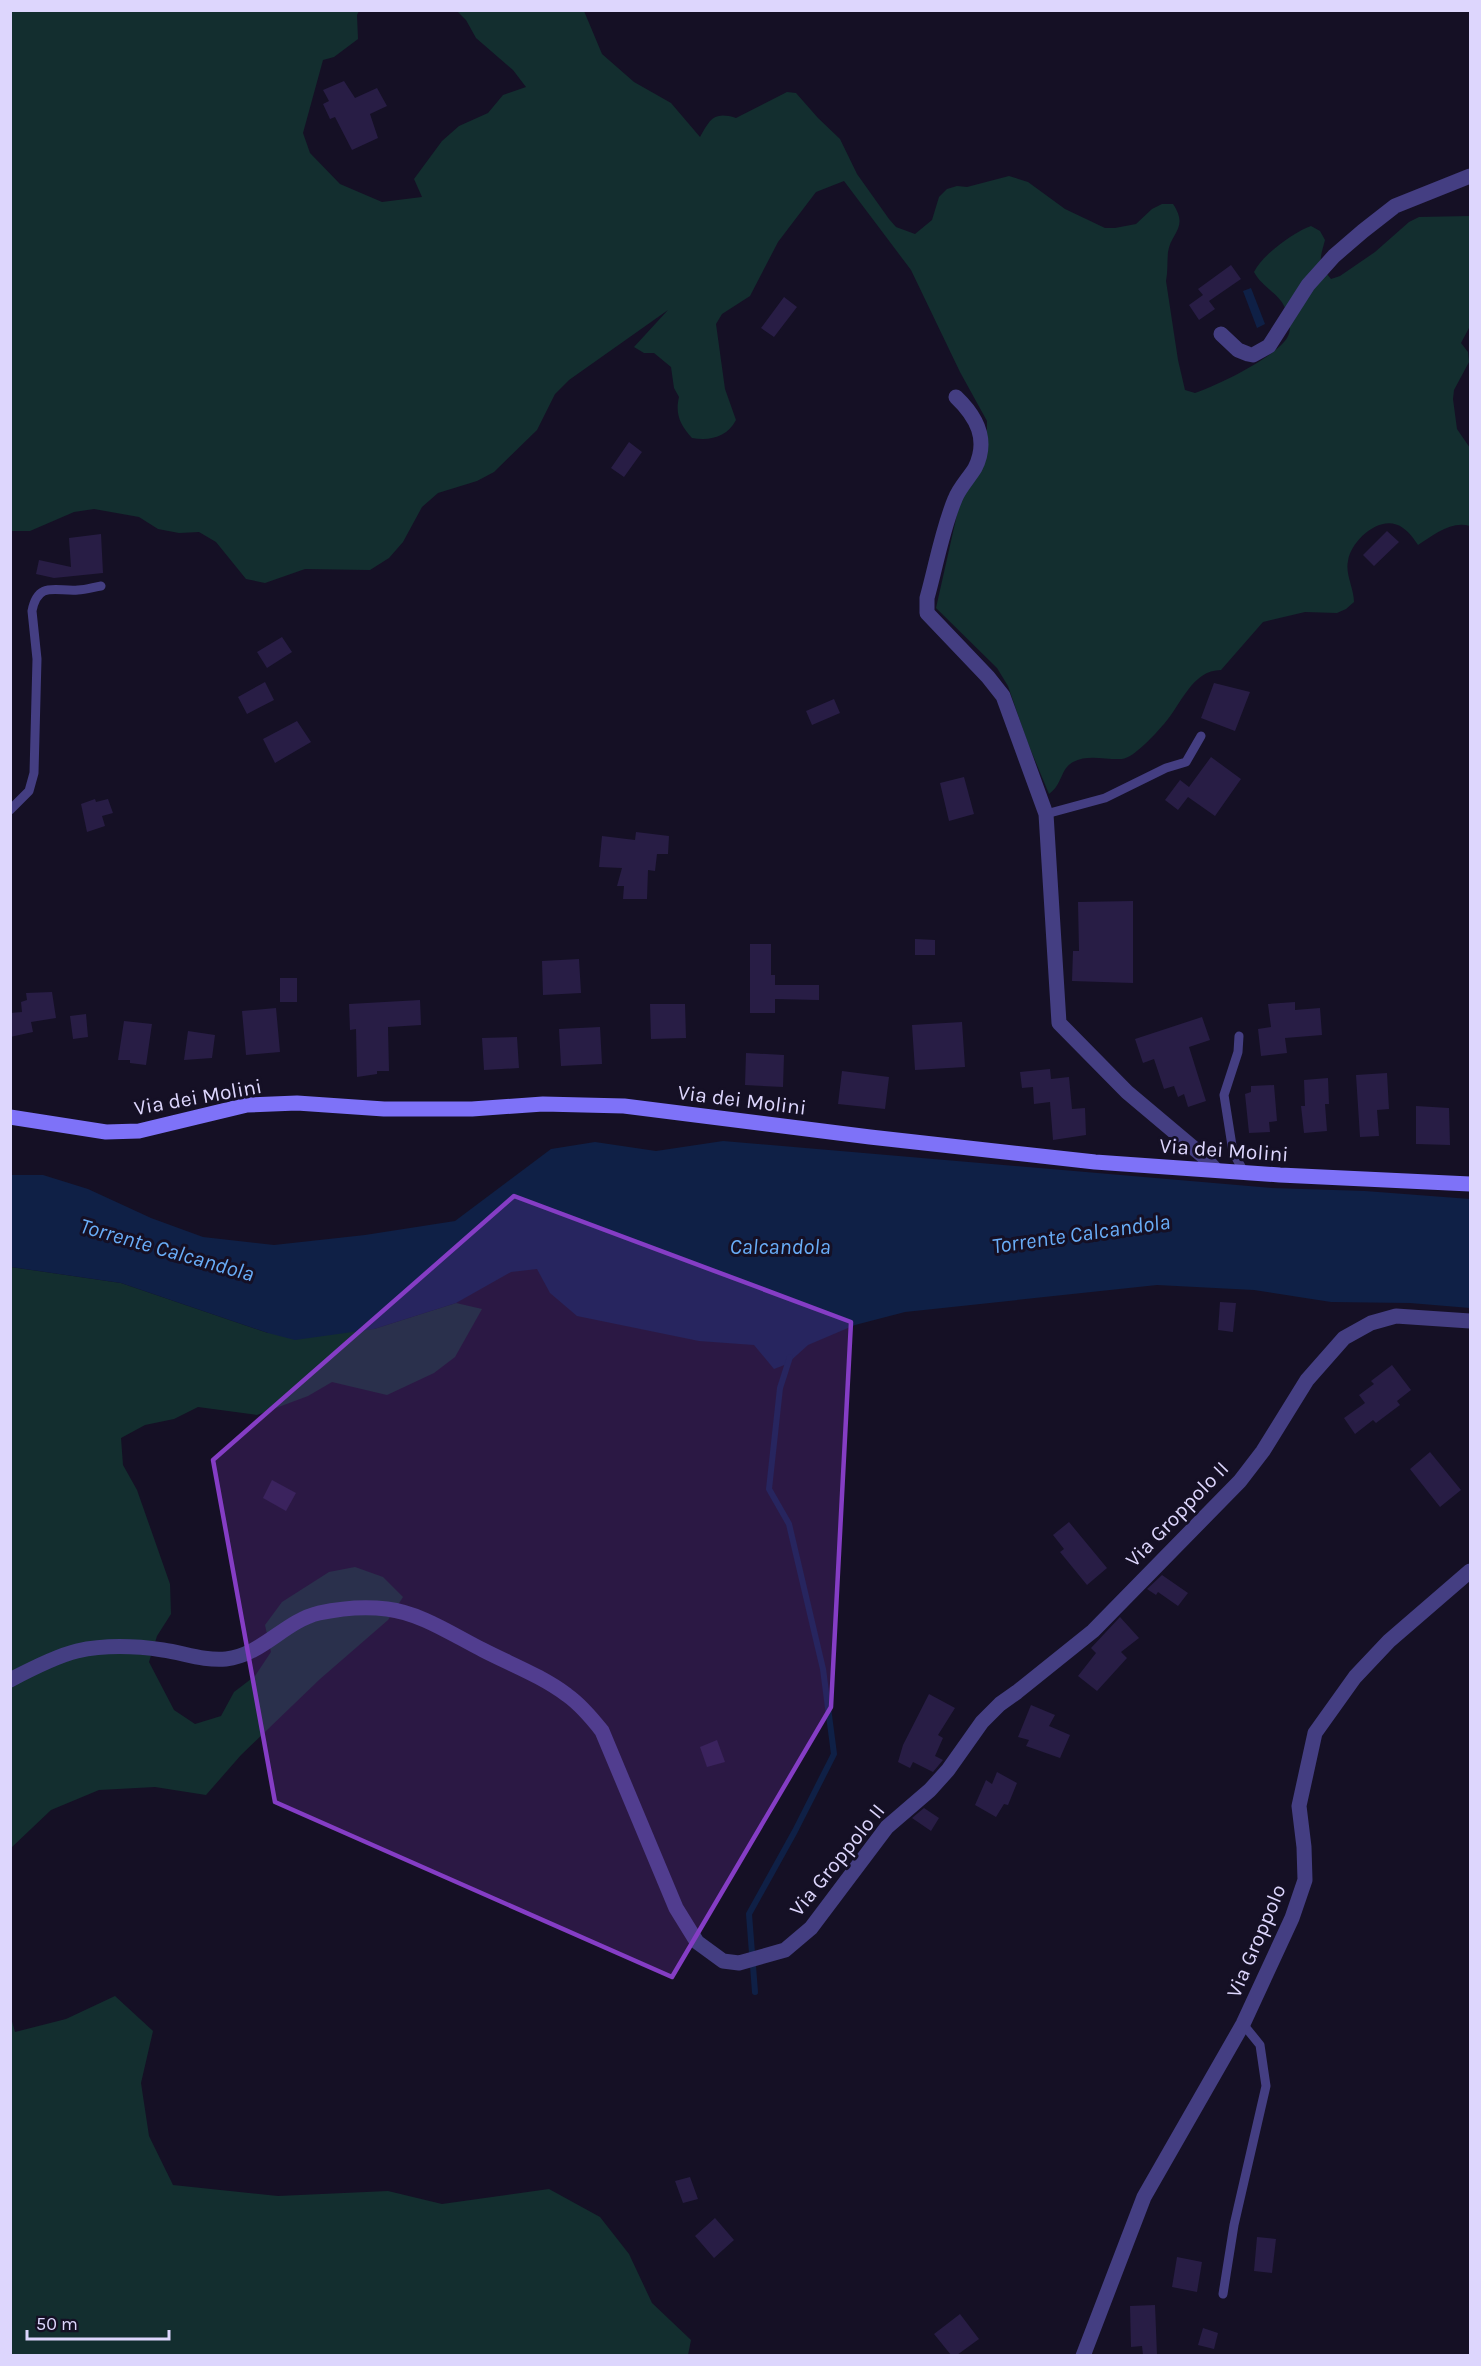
<svg xmlns="http://www.w3.org/2000/svg" width="1481" height="2366" font-family="Karla,sans-serif">
<style>
.green{fill:#132e2f}
.water{fill:#0f2046}
.lines{fill:none;stroke-linecap:round;stroke-linejoin:round}
.stream{stroke:#0f2046;stroke-width:6}
.building{fill:#281d45}
.lane{stroke:#443e82;stroke-width:9}
.street{stroke:#443e82;stroke-width:15}
.secondary{stroke:#7e72f8;stroke-width:15}
.marked{fill:#853dc5;fill-opacity:0.2;stroke:#853dc5;stroke-width:4.5;stroke-linejoin:round}
.labels{text-anchor:middle;dominant-baseline:central;stroke-width:6;stroke-linejoin:round;paint-order:stroke}
.street-label{font-size:21px;fill:#ddd6fd;stroke:#151025}
.water-label{font-size:22px;font-style:italic;fill:#69adf8;stroke:#151025}
</style>
<rect width="100%" height="100%" fill="#151025"/>
<path class="green" d="M 11,11 L 359,11 L 357,15 L 358,39 L 334,57 L 323,60 L 303,133 L 310,153 L 340,184 L 382,202 L 422,197 L 414,179 L 442,141 L 459,126 L 488,113 L 503,95 L 526,87 L 513,70 L 476,38 L 466,20 L 457,11 L 584,11 L 602,54 L 634,82 L 671,103 L 700,137 C 710,120 713,111 736,118 L 787,92 L 796,93 L 818,118 L 840,139 L 857,174 L 889,219 L 896,227 L 915,234 L 932,220 L 939,197 L 947,189 L 957,186 L 967,187 L 1009,176 L 1028,182 L 1065,209 L 1105,228 L 1115,228 L 1136,224 L 1152,209 L 1162,204 L 1173,204 C 1189,228 1171,232 1168,252 C 1167,262 1168,271 1166,281 L 1178,360 L 1185,390 L 1195,393 C 1218,385 1274,358 1287,338 C 1293,328 1289,316 1284,306 C 1279,294 1261,286 1254,272 C 1262,255 1294,232 1311,226 L 1320,231 L 1325,240 C 1320,259 1317,263 1331,279 L 1340,276 L 1375,252 L 1409,222 L 1419,217 L 1470,216 L 1470,326 L 1461,343 L 1468,352 L 1469,362 L 1454,390 L 1453,399 L 1457,429 L 1470,448 L 1470,526 C 1452,520 1433,535 1418,545 C 1414,539 1409,532 1403,528 C 1382,512 1351,540 1348,561 C 1345,574 1354,588 1354,602 L 1346,609 L 1337,613 L 1305,612 L 1263,622 L 1221,670 C 1192,670 1181,705 1164,724 C 1156,733 1134,758 1122,759 C 1106,760 1088,754 1073,762 C 1060,769 1063,784 1049,794 L 1027,741 L 1008,686 L 997,668 L 936,608 L 960,501 L 987,443 L 987,421 L 960,372 L 911,270 L 844,181 L 816,192 L 778,242 L 750,296 L 722,314 L 716,324 L 725,389 L 736,420 C 727,437 711,441 692,438 C 680,425 675,414 679,397 L 674,388 L 671,367 L 654,353 L 644,353 L 634,347 L 668,310 L 569,380 L 555,394 L 537,430 L 494,472 L 477,481 L 438,493 L 422,507 L 403,542 L 389,558 L 370,570 L 305,569 L 265,583 L 246,579 L 216,542 L 199,532 L 179,533 L 158,529 L 139,517 L 94,509 L 74,512 L 30,531 L 11,531 Z
M 11,1267 L 121,1283 L 268,1333 L 374,1329 L 456,1303 L 482,1309 L 455,1357 L 434,1373 L 387,1395 L 332,1382 L 308,1396 L 257,1415 L 198,1407 L 174,1419 L 145,1425 L 121,1438 L 123,1465 L 137,1490 L 170,1584 L 171,1614 L 157,1636 L 149,1662 L 174,1710 L 195,1724 L 221,1716 L 234,1692 L 255,1676 L 271,1652 L 265,1625 L 282,1602 L 329,1572 L 355,1567 L 383,1577 L 403,1597 L 388,1620 L 320,1679 L 241,1755 L 206,1795 L 155,1787 L 99,1790 L 51,1810 L 12,1847 L 11,1853 Z
M 115,1996 L 153,2031 L 141,2083 L 149,2136 L 173,2185 L 278,2196 L 388,2191 L 442,2204 L 549,2189 L 600,2217 L 629,2254 L 652,2303 L 691,2340 L 688,2355 L 11,2355 L 11,2018 L 15,2032 L 66,2019 Z"/>
<path class="water" d="M 1251,288 L 1265,324 L 1257,328 L 1243,291 Z
M 723,1141 L 1272,1188 L 1365,1191 L 1470,1199 L 1470,1308 L 1410,1303 L 1331,1302 L 1254,1290 L 1157,1285 L 905,1312 L 855,1325 L 808,1345 L 787,1364 L 774,1369 L 754,1345 L 699,1341 L 577,1316 L 550,1293 L 537,1269 L 511,1272 L 456,1303 L 374,1329 L 295,1340 L 268,1333 L 121,1283 L 11,1267 L 11,1175 L 43,1175 L 88,1189 L 151,1218 L 203,1237 L 274,1245 L 365,1235 L 455,1221 L 551,1149 L 595,1142 L 656,1151 Z"/>
<g class="lines">
<path class="stream" d="M 755,1992 L 749,1914 L 795,1831 L 834,1754 L 823,1669 L 789,1524 L 769,1489 L 780,1388 L 790,1357"/>
</g>
<path class="building" d="M 344,81 L 355,98 L 377,88 L 387,106 L 370,114 L 378,138 L 352,150 L 335,117 L 330,119 L 323,104 L 329,101 L 323,90 Z
M 1231,265 L 1241,279 L 1209,301 L 1215,309 L 1199,320 L 1189,305 L 1203,295 L 1198,289 Z
M 784,297 L 797,307 L 774,337 L 761,328 Z
M 629,442 L 642,452 L 624,477 L 611,468 Z
M 1387,531 L 1399,542 L 1374,566 L 1363,555 Z
M 101,534 L 103,573 L 54,578 L 36,574 L 39,560 L 71,567 L 69,538 Z
M 282,637 L 292,652 L 267,668 L 257,652 Z
M 265,682 L 274,700 L 247,714 L 238,697 Z
M 1214,683 L 1250,692 L 1235,731 L 1201,718 Z
M 834,699 L 840,713 L 812,725 L 806,711 Z
M 297,721 L 311,742 L 275,763 L 263,739 Z
M 1211,757 L 1241,779 L 1215,816 L 1188,797 L 1178,810 L 1165,800 L 1180,780 L 1189,787 Z
M 964,777 L 974,814 L 949,821 L 940,783 Z
M 95,799 L 96,802 L 108,799 L 113,813 L 102,816 L 105,826 L 87,832 L 81,804 Z
M 636,832 L 669,836 L 668,854 L 657,854 L 655,871 L 648,870 L 647,899 L 623,899 L 624,886 L 617,886 L 622,868 L 599,867 L 602,836 L 635,840 Z
M 1133,901 L 1133,983 L 1072,981 L 1073,951 L 1079,951 L 1078,902 Z
M 915,939 L 935,940 L 935,955 L 915,955 Z
M 750,944 L 771,944 L 771,975 L 775,975 L 775,985 L 819,985 L 819,1000 L 775,999 L 775,1013 L 750,1013 Z
M 579,959 L 581,993 L 543,995 L 542,961 Z
M 280,978 L 297,978 L 297,1002 L 280,1002 Z
M 52,992 L 56,1018 L 31,1022 L 33,1032 L 10,1037 L 10,1013 L 22,1012 L 21,1002 L 27,1000 L 26,993 Z
M 420,1000 L 421,1025 L 388,1027 L 389,1071 L 377,1071 L 377,1074 L 357,1077 L 356,1029 L 350,1030 L 349,1004 Z
M 1295,1002 L 1295,1010 L 1320,1008 L 1322,1035 L 1285,1038 L 1287,1053 L 1261,1056 L 1258,1029 L 1271,1027 L 1268,1004 Z
M 650,1004 L 685,1004 L 686,1038 L 651,1039 Z
M 276,1008 L 280,1052 L 246,1055 L 242,1011 Z
M 86,1014 L 88,1037 L 73,1039 L 70,1016 Z
M 1202,1017 L 1210,1040 L 1189,1047 L 1206,1101 L 1188,1107 L 1184,1094 L 1178,1097 L 1174,1086 L 1164,1089 L 1154,1059 L 1143,1063 L 1135,1039 Z
M 124,1021 L 152,1024 L 146,1065 L 130,1063 L 130,1060 L 118,1060 Z
M 962,1022 L 965,1067 L 915,1070 L 912,1025 Z
M 600,1027 L 602,1064 L 561,1066 L 559,1029 Z
M 188,1031 L 215,1035 L 212,1058 L 184,1060 Z
M 517,1037 L 519,1068 L 484,1070 L 482,1038 Z
M 746,1053 L 784,1055 L 783,1087 L 745,1085 Z
M 1050,1069 L 1051,1079 L 1069,1077 L 1072,1109 L 1085,1108 L 1086,1135 L 1053,1140 L 1050,1102 L 1034,1104 L 1033,1087 L 1022,1088 L 1020,1072 Z
M 842,1071 L 889,1077 L 885,1109 L 838,1104 Z
M 1387,1073 L 1389,1109 L 1377,1110 L 1379,1136 L 1360,1137 L 1356,1075 Z
M 1328,1078 L 1329,1104 L 1325,1104 L 1327,1131 L 1304,1133 L 1301,1106 L 1305,1106 L 1304,1080 Z
M 1274,1085 L 1277,1121 L 1269,1122 L 1270,1132 L 1249,1133 L 1245,1094 L 1251,1092 L 1251,1086 Z
M 1416,1106 L 1449,1108 L 1450,1145 L 1416,1144 Z
M 1220,1302 L 1236,1303 L 1233,1332 L 1218,1330 Z
M 1392,1365 L 1411,1390 L 1397,1401 L 1400,1405 L 1376,1423 L 1373,1420 L 1355,1434 L 1344,1418 L 1365,1403 L 1359,1395 L 1374,1384 L 1371,1381 Z
M 1430,1452 L 1461,1490 L 1440,1507 L 1410,1469 Z
M 272,1480 L 296,1493 L 286,1511 L 263,1498 Z
M 1069,1522 L 1107,1568 L 1087,1585 L 1060,1552 L 1064,1549 L 1053,1535 Z
M 1162,1575 L 1188,1593 L 1178,1606 L 1158,1592 L 1156,1595 L 1147,1589 Z
M 1120,1617 L 1139,1638 L 1121,1652 L 1127,1658 L 1097,1691 L 1078,1676 L 1096,1653 L 1091,1648 Z
M 929,1694 L 955,1708 L 938,1735 L 943,1738 L 935,1756 L 943,1760 L 933,1772 L 913,1762 L 910,1768 L 898,1762 L 903,1745 Z
M 1031,1705 L 1055,1715 L 1049,1726 L 1070,1735 L 1060,1758 L 1026,1746 L 1029,1740 L 1018,1737 Z
M 717,1740 L 725,1762 L 707,1767 L 700,1747 Z
M 997,1772 L 1017,1783 L 1008,1805 L 1004,1804 L 996,1817 L 975,1805 L 986,1780 L 992,1784 Z
M 924,1808 L 939,1818 L 931,1831 L 912,1818 Z
M 690,2177 L 698,2199 L 683,2203 L 675,2181 Z
M 715,2218 L 734,2240 L 714,2258 L 695,2236 Z
M 1257,2237 L 1276,2239 L 1272,2273 L 1254,2271 Z
M 1177,2257 L 1202,2262 L 1197,2292 L 1172,2287 Z
M 1155,2305 L 1157,2355 L 1143,2355 L 1142,2346 L 1131,2347 L 1130,2306 Z
M 960,2314 L 979,2339 L 957,2355 L 951,2355 L 934,2334 Z
M 1203,2328 L 1218,2333 L 1214,2349 L 1198,2345 Z"/>
<g class="lines">
<path class="lane" d="M 10,810 L 29,791 L 34,773 L 37,659 L 32,611 C 38,580 57,592 78,590 C 86,590 94,587 101,586
M 1046,814 L 1105,798 L 1166,768 L 1186,762 L 1201,736
M 1239,1036 L 1238,1052 L 1224,1095 L 1233,1152 L 1244,1172
M 1223,2294 L 1234,2225 L 1266,2086 L 1260,2045 L 1243,2024"/>
<path class="street" d="M 1221,334 L 1238,350 L 1248,354 L 1253,355 L 1269,346 L 1308,285 L 1334,256 L 1363,231 L 1395,206 L 1470,176
M 956,397 C 977,417 989,440 975,468 C 969,478 959,488 955,499 C 942,530 936,566 927,598 L 927,613 L 988,677 L 1003,696 L 1046,814 L 1059,1023 L 1127,1092 L 1203,1156 L 1215,1169
M 10,1680 C 29,1670 56,1656 77,1651 C 104,1645 136,1646 163,1650 C 184,1653 204,1661 226,1659 C 262,1655 285,1621 319,1613 C 342,1608 364,1606 387,1609 C 421,1613 453,1635 483,1650 C 510,1664 542,1676 567,1695 C 581,1705 591,1717 602,1731 L 676,1908 L 697,1942 L 723,1961 L 739,1963 L 785,1950 L 811,1928 L 887,1827 L 930,1790 L 948,1770 L 982,1722 L 1000,1704 L 1017,1692 L 1093,1631 L 1240,1481 L 1263,1451 L 1307,1380 L 1344,1338 L 1371,1323 L 1396,1316 L 1470,1321
M 1083,2356 L 1144,2197 L 1243,2024 L 1292,1918 L 1305,1880 L 1304,1847 L 1299,1806 L 1315,1733 L 1355,1677 L 1389,1641 L 1470,1571"/>
<path class="secondary" d="M 10,1117 L 106,1132 L 139,1131 L 247,1105 L 297,1103 L 384,1109 L 472,1109 L 543,1104 L 624,1106 L 870,1137 L 1095,1162 L 1280,1175 L 1470,1184"/>
</g>
<path class="marked" d="M 514,1196 L 851,1322 L 831,1707 L 672,1977 L 275,1802 L 213,1460 Z"/>
<g class="labels">
<g class="street-label">
<text transform="translate(198 1097) rotate(-10)">Via dei Molini</text>
<text transform="translate(742 1100) rotate(7)">Via dei Molini</text>
<text transform="translate(1224 1150) rotate(4)">Via dei Molini</text>
<text transform="translate(1177 1514) rotate(-46)">Via Groppolo II</text>
<text transform="translate(837 1860) rotate(-51)">Via Groppolo II</text>
<text transform="translate(1256 1941) rotate(-67)">Via Groppolo</text>
</g>
<g class="water-label">
<text transform="translate(1081 1234) rotate(-8)">Torrente Calcandola</text>
<text x="780" y="1247">Calcandola</text>
<text transform="translate(167 1250) rotate(16)">Torrente Calcandola</text>
</g>
</g>
<rect width="1481" height="2366" fill="none" stroke="#ddd6fd" stroke-width="24"/>
<path d="M27 2330v9h142v-9" fill="none" stroke="#ddd6fd" stroke-width="3"/>
<text x="36" y="2330" font-size="18" fill="#ddd6fd" stroke="#151025" stroke-width="4.5" paint-order="stroke">50 m</text>
</svg>
